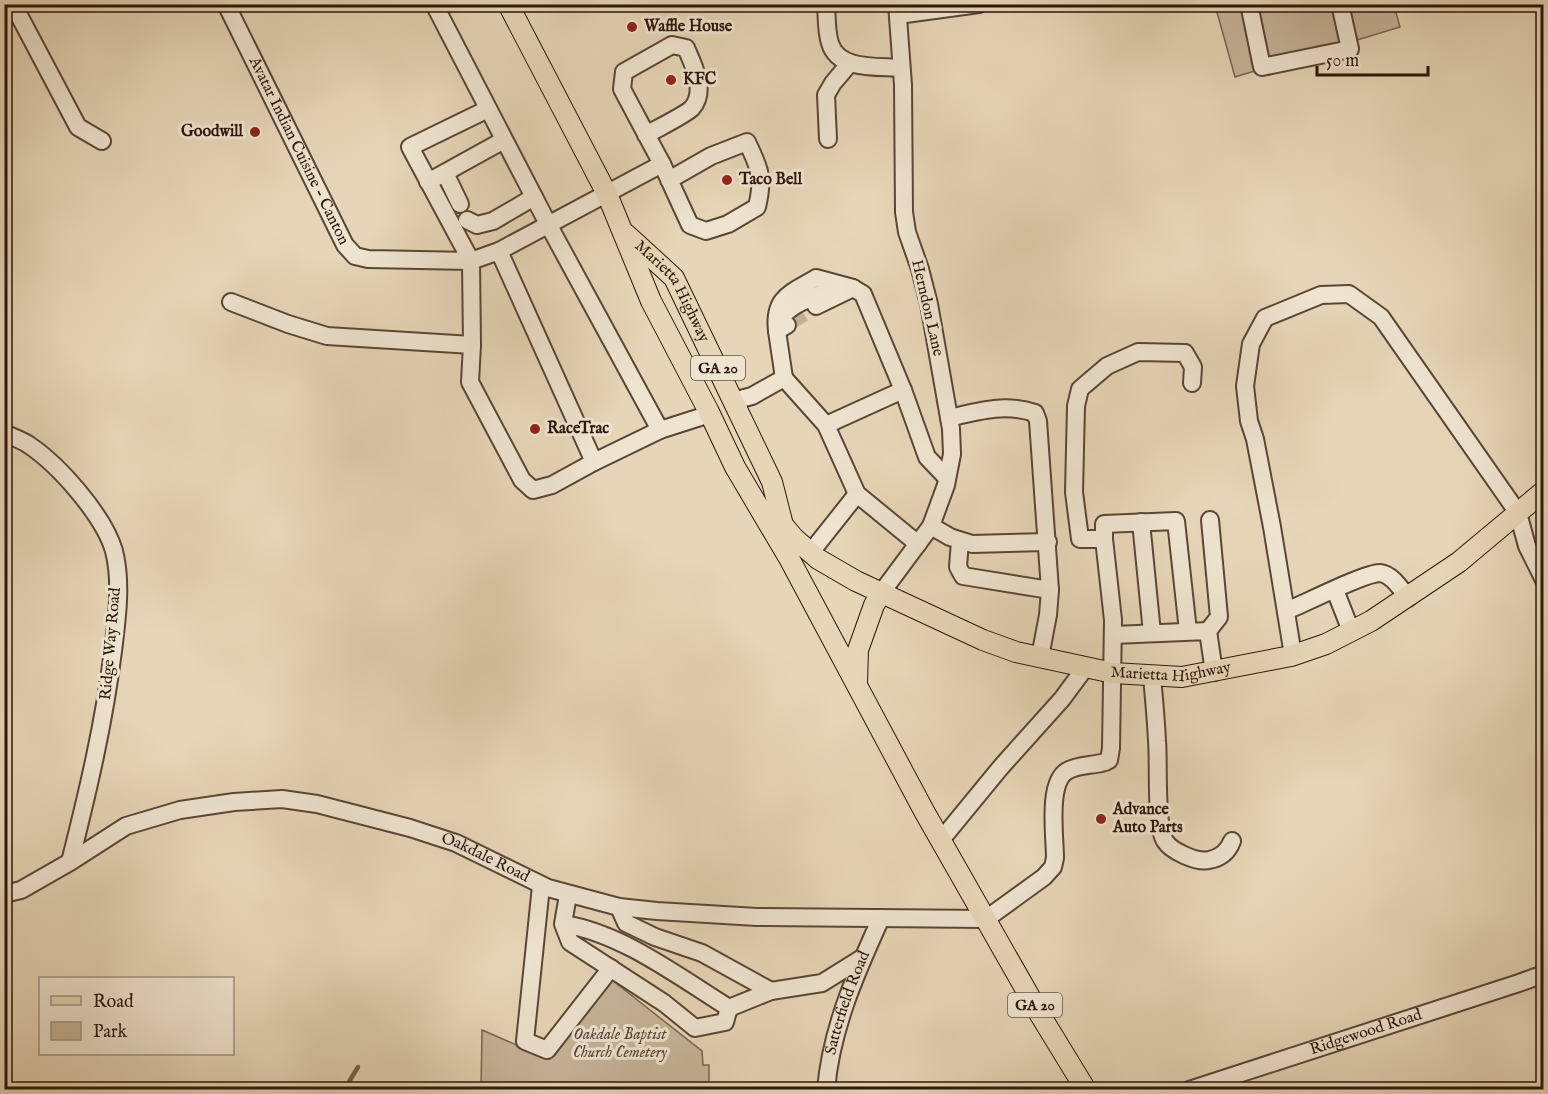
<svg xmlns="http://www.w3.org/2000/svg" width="1548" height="1094" font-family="'IM FELL English',serif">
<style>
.green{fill:#c6b59a;stroke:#796652;stroke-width:1.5}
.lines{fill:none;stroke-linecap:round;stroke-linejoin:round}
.stream{stroke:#76624f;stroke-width:4.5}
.minor-tunnel{stroke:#c1b095;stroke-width:16;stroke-dasharray:16 8;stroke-linecap:butt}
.minor-casing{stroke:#5a4636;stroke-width:20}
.major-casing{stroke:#2c160b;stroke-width:22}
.minor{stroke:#efe4d0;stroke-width:16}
.major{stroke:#e6d6b7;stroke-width:20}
.poi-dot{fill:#8f2418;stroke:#efe4d0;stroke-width:2}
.labels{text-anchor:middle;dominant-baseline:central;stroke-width:6;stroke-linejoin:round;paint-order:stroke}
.shield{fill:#efe4d0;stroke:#665446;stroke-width:1.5}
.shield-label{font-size:15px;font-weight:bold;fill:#2c160b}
.poi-label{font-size:16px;font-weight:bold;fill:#2c160b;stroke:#efe4d0;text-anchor:start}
.street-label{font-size:16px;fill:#2c160b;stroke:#efe4d0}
.park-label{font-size:16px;font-style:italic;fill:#5a4636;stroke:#efe4d0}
</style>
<rect width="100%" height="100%" fill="#e6d6b7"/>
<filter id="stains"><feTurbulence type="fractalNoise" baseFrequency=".00333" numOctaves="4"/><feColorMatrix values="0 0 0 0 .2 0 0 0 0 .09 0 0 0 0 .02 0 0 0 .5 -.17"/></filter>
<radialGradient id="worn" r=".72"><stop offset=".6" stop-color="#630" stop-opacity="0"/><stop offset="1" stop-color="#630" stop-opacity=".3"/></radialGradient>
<path class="green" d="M 1215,5 L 1394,5 L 1400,27 L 1235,77 Z
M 612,980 L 702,1051 L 703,1065 L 709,1065 L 709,1086 L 725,1085 L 725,1090 L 481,1090 L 482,1030 L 549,1059 Z"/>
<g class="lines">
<path class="stream" d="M 344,1090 L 358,1067"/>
<path class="minor-tunnel" d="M 790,322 L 816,306"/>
<g class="minor-casing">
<g id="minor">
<path d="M 13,4 L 78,127 L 102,141"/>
<path id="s1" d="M 226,4 L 345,245 L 355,256 L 368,259 L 471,261 L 410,147 L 488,109"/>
<path d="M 434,4 L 548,224 L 660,430"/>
<path d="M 826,4 C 827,16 826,31 830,43 C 838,71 878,66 901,68"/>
<path d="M 1249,4 L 1262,67 L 1350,49 L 1340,4"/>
<path d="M 898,15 L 979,4"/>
<path d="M 646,135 C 656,129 687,114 692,108 C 707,91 693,64 686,48 L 672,45 L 624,72 L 622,89 L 662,164 L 499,251 L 471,261 L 472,345 L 470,382 L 522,480 L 533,490 L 552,485 L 594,462 L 660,430 L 710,414"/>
<path d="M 828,139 L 826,95 L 833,83 L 850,63"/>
<path d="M 662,164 L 690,225 L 706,231 L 728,224 L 757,207 C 764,178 760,169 747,142 L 711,156 L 669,180"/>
<path d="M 445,173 L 460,204"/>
<path d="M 428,182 L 504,140"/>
<path d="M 467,220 L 477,225 L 493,221 L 534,197"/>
<path d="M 499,251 L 594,462"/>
<path d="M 231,302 L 288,324 L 327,336 L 472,345"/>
<path d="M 816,306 L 853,288 L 863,294 L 903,390 L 927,457 L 947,478"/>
<path d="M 778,326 C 781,308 810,298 825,292"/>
<path d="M 777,331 C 773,297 791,293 816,278 L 853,288"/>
<path d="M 784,378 L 777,331 L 787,325"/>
<path d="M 733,401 L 752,396 L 784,378 L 826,425 L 857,494 L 918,544"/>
<path d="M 949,418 C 978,411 1006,403 1035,413 L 1038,421 L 1050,590 L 1048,615 L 1040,657"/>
<path d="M 826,425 L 903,390"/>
<path d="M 4,433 C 12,437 22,440 29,445 C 59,465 104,516 114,551 C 122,582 117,619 113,651 C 104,723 88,791 70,862"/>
<path d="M 1141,522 L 1152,633"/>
<path d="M 931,526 L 950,537 L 972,544 L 1048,542"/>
<path d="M 1104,539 L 1104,524 L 1176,521 L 1188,631"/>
<path d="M 960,541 L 958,567 L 963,576 L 1050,590"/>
<path d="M 811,552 L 857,494"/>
<path d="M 1335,590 L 1351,631"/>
<path d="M 882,592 L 931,526 L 946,485 L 952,454 L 951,429 L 929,304 L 920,269 L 907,232 L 904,212 L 903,85 L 897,4"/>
<path d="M 1286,611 C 1304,604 1364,573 1380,573 C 1392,574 1401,589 1408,598"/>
<path d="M 1208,631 L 1219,617 L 1210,520"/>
<path d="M 1113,635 L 1208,631 L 1214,672"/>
<path d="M 1293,655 L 1272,527 L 1255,439 L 1249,421 L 1245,386 L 1251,344 L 1265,318 L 1321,295 L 1349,294 L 1381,317 L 1518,513 L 1527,546 L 1544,580"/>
<path d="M 1152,677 C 1154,698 1156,720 1157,741 C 1159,762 1155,826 1165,841 C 1171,851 1197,863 1209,860 C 1220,858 1228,852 1232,841"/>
<path d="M 941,840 L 1001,767 L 1062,699 L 1085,668"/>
<path d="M 541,886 L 525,1041 L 547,1050 L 611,968"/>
<path id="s2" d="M 4,894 L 21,890 L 70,862 L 126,826 L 180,810 L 234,802 L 282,799 L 317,804 L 410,828 L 456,843 L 548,888 L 619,907 L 657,911 L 757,917 L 986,919 L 1044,877 L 1053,867 L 1055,858 C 1055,836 1047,783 1067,771 C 1079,764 1092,766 1105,762 L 1109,760 L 1111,748 L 1113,620 L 1104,539 L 1080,539 L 1074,492 L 1076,406 L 1080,389 L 1107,366 L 1138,352 L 1185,353 L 1193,367 L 1192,383"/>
<path d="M 619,907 L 626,923 L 655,937 L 702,953 L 771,991"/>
<path d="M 563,924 C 622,933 679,977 729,1008 L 725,1022 L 695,1028 L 664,1003 L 570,942 L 563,924 L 568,895"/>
<path d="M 729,1008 L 771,991 L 822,983 L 862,958"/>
<path id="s3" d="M 826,1090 C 831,1029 856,973 881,918"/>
<path id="s4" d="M 1189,1090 L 1519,983 L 1544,974"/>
</g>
</g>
<g class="major-casing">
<g id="major">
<path d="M 508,4 L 607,194 L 651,301 L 709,412 L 735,467 L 790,560 L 924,811 L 1039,1013 L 1086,1090"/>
<path id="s5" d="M 626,234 L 674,278 L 772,482 L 783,525"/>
<path id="s6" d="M 773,513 L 794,538 L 818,559 L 856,581 L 983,640 L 1016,652 L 1113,673 L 1182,677 L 1291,656 L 1326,644 L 1371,621 L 1459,562 L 1544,491"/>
<path d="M 857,683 L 858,650 L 874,605 L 882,592"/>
</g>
</g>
<use href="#minor" class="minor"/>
<use href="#major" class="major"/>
</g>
<g class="poi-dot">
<circle cx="632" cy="27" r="6"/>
<circle cx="671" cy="80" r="6"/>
<circle cx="255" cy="132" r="6"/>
<circle cx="727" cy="180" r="6"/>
<circle cx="535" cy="429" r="6"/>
<circle cx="1101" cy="819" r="6"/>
</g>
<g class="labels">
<g class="shield">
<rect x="691" y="356" width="54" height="24" rx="4.5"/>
<rect x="1008" y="993" width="54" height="24" rx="4.5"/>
</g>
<g class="shield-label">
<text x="718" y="368">GA 20</text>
<text x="1035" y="1005">GA 20</text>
</g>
<g class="poi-label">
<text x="644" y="27">Waffle House</text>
<text x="683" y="80">KFC</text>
<text x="243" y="132" text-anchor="end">Goodwill</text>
<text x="739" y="180">Taco Bell</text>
<text x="547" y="429">RaceTrac</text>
<text x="1113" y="810">Advance<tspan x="1113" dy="18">Auto Parts</tspan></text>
</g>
<g class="street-label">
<text stroke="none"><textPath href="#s1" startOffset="164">Avatar Indian Cuisine - Canton</textPath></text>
<text stroke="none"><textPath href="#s5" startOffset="75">Marietta Highway</textPath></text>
<text transform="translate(927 308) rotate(77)">Herndon Lane</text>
<text transform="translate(111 644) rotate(-85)">Ridge Way Road</text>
<text stroke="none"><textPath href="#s6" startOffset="441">Marietta Highway</textPath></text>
<text stroke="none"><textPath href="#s2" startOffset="512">Oakdale Road</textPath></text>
<text stroke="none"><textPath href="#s3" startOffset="90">Satterfield Road</textPath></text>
<text stroke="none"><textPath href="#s4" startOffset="186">Ridgewood Road</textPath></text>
</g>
<g class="park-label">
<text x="620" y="1035">Oakdale Baptist<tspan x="620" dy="18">Church Cemetery</tspan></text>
</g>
</g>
<rect width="1548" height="1094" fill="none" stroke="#e6d6b7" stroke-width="24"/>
<rect x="6" y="6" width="1536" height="1082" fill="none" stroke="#2c160b" stroke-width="3"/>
<rect x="12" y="12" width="1524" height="1070" fill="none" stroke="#2c160b" stroke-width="1.5"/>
<rect x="39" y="977" width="195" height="78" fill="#efe4d0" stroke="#a19281" stroke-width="1.5"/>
<rect x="51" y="996" width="30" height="9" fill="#e6d6b7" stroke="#a19281" stroke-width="1.5"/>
<text x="93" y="1007" font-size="18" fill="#2c160b">Road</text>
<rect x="51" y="1022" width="30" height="18" fill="#c6b59a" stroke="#a19281" stroke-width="1.5"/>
<text x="93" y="1037" font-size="18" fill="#2c160b">Park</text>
<path d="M1317 66v9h111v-9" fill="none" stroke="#2c160b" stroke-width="3"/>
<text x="1326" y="66" font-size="18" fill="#2c160b" stroke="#efe4d0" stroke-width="4.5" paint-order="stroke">50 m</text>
<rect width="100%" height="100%" filter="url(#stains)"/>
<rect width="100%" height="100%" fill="url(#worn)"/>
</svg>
